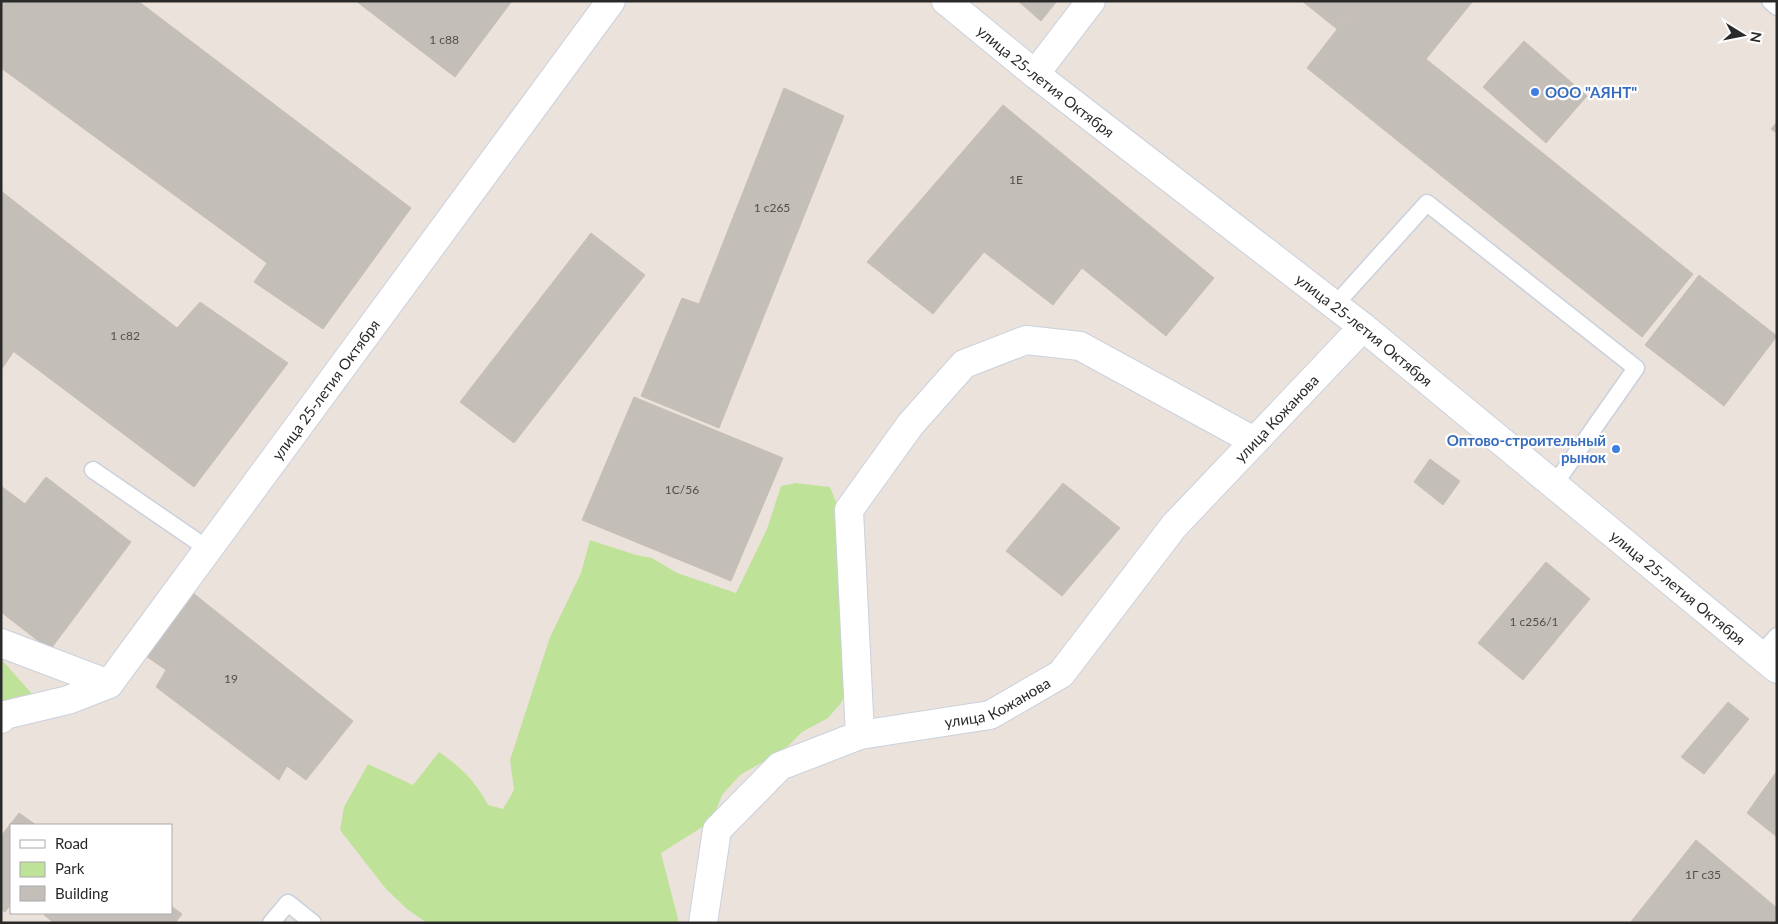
<svg xmlns="http://www.w3.org/2000/svg" width="1778" height="924" font-family="Lato,sans-serif">
<style>
.green{fill:#bfe299}
.building{fill:#c4beb8;stroke:#c7beb6}
.lines{fill:none;stroke-linecap:round;stroke-linejoin:round}
.lane-casing{stroke:#cad1dc;stroke-width:19}
.street-casing{stroke:#cad1dc;stroke-width:30}
.lane{stroke:#fff;stroke-width:16}
.street{stroke:#fff;stroke-width:28}
.shop-dot{fill:#3f7fe0;stroke:#fff;stroke-width:2}
.labels{text-anchor:middle;dominant-baseline:central;stroke-width:4.5;stroke-linejoin:round;paint-order:stroke}
.number-label{font-size:12px;fill:#504f4e}
.street-label{font-size:15px;fill:#2a2a2a;stroke:#fff}
.shop-label{font-size:15px;font-weight:bold;fill:#366cbe;stroke:#fff;text-anchor:start}
</style>
<rect width="100%" height="100%" fill="#ece2dc"/>
<path class="green" d="M 796,483 L 830,487 L 841,515 L 853,677 L 841,703 L 828,718 L 802,732 L 788,746 L 768,759 L 740,775 L 722,795 L 712,821 L 661,853 L 679,923 L 427,923 L 407,909 L 386,889 L 340,830 L 344,807 L 368,764 L 413,785 L 439,752 C 461,767 475,781 488,805 L 503,809 L 514,790 L 510,760 L 535,683 L 550,637 L 581,573 L 590,540 L 636,555 L 652,558 L 677,573 L 736,593 L 767,529 L 781,486 Z
M 1,659 L 32,694 L 5,708 L 1,706 Z"/>
<path class="building" d="M 1,1 L 138,1 L 411,208 L 323,329 L 254,282 L 267,263 L 1,68 Z
M 356,1 L 512,1 L 455,77 Z
M 1018,1 L 1057,1 L 1041,21 Z
M 1302,1 L 1359,1 L 1337,29 Z
M 1359,1 L 1473,1 L 1426,59 L 1693,274 L 1642,337 L 1307,68 Z
M 1524,41 L 1587,96 L 1546,143 L 1483,87 Z
M 784,88 L 844,116 L 719,428 L 641,396 L 682,298 L 699,304 Z
M 1003,105 L 1214,278 L 1166,336 L 1082,268 L 1053,305 L 984,252 L 933,314 L 867,262 Z
M 1777,122 L 1777,133 L 1771,129 Z
M 1,191 L 177,328 L 200,302 L 288,363 L 194,487 L 1,342 Z
M 591,233 L 645,275 L 514,443 L 460,402 Z
M 1699,275 L 1777,336 L 1724,406 L 1645,345 Z
M 1,342 L 14,351 L 1,370 Z
M 634,397 L 783,458 L 731,581 L 582,520 Z
M 1430,459 L 1460,481 L 1443,505 L 1414,482 Z
M 46,477 L 131,542 L 50,650 L 1,612 L 1,486 L 25,504 Z
M 1063,483 L 1120,528 L 1062,596 L 1006,551 Z
M 1546,562 L 1590,599 L 1523,680 L 1478,643 Z
M 193,593 L 353,721 L 306,780 L 287,766 L 279,780 L 156,687 L 166,670 L 146,656 Z
M 1728,702 L 1749,719 L 1704,774 L 1681,757 Z
M 1777,771 L 1777,837 L 1747,813 Z
M 19,813 L 36,825 L 11,825 L 11,904 L 5,912 L 1,909 L 1,836 Z
M 1696,840 L 1777,908 L 1777,923 L 1630,923 Z
M 171,906 L 182,914 L 175,923 L 54,923 L 44,915 L 45,913 L 171,913 Z"/>
<g class="lines">
<g class="lane-casing">
<path id="lane" d="M 1770,1 L 1777,7
M 1335,305 L 1427,203 L 1636,368 L 1554,485
M 93,470 L 208,549
M 1760,655 L 1777,636
M 271,923 L 288,903 L 313,923"/>
</g>
<g class="street-casing">
<g id="street">
<path id="s1" d="M 946,1 L 1035,74 L 1363,327 L 1777,669"/>
<path d="M 1035,74 L 1091,1"/>
<path id="s2" d="M 1,643 L 109,684 L 611,1"/>
<path d="M 1,719 L 5,715 L 68,700 L 109,684"/>
<path d="M 860,735 L 849,510 L 910,425 L 964,364 L 1026,340 L 1080,346 L 1254,441"/>
<path id="s3" d="M 703,923 L 717,830 L 780,766 L 860,735 L 990,715 L 1061,674 L 1174,526 L 1363,327"/>
</g>
</g>
<use href="#lane" class="lane"/>
<use href="#street" class="street"/>
</g>
<g class="shop-dot">
<circle cx="1535" cy="92" r="5"/>
<circle cx="1616" cy="449" r="5"/>
</g>
<g class="labels">
<g class="number-label">
<text x="444" y="39">1 с88</text>
<text x="1016" y="179">1Е</text>
<text x="772" y="207">1 с265</text>
<text x="125" y="335">1 с82</text>
<text x="682" y="489">1С/56</text>
<text x="1534" y="621">1 с256/1</text>
<text x="231" y="678">19</text>
<text x="1703" y="874">1Г с35</text>
</g>
<g class="street-label">
<text stroke="none"><textPath href="#s1" startOffset="128">улица 25-летия Октября</textPath></text>
<text stroke="none"><textPath href="#s1" startOffset="532">улица 25-летия Октября</textPath></text>
<text stroke="none"><textPath href="#s2" startOffset="481">улица 25-летия Октября</textPath></text>
<text stroke="none"><textPath href="#s3" startOffset="818">улица Кожанова</textPath></text>
<text stroke="none"><textPath href="#s1" startOffset="938">улица 25-летия Октября</textPath></text>
<text stroke="none"><textPath href="#s3" startOffset="412">улица Кожанова</textPath></text>
</g>
<g class="shop-label">
<text x="1545" y="92">ООО "АЯНТ"</text>
<text x="1606" y="440" text-anchor="end">Оптово-строительный<tspan x="1606" dy="17">рынок</tspan></text>
</g>
</g>
<rect width="1778" height="924" fill="none" stroke="#2a2a2a" stroke-width="5"/>
<rect x="10" y="824" width="162" height="90" fill="#ffffff" stroke="#aaaaaa"/>
<rect x="20" y="840" width="25" height="8" fill="#ffffff" stroke="#aaaaaa"/>
<text x="55" y="849" font-size="15" fill="#2a2a2a">Road</text>
<rect x="20" y="862" width="25" height="15" fill="#bfe299" stroke="#aaaaaa"/>
<text x="55" y="874" font-size="15" fill="#2a2a2a">Park</text>
<rect x="20" y="886" width="25" height="15" fill="#c4beb8" stroke="#aaaaaa"/>
<text x="55" y="899" font-size="15" fill="#2a2a2a">Building</text>
<g transform="translate(1743 35) rotate(100)" stroke="#ffffff" stroke-width="4" paint-order="stroke">
<path d="M0-4L9 19L0 12L-9 19Z" fill="#2a2a2a"/>
<text y="-8" font-size="14" font-weight="bold" text-anchor="middle" fill="#2a2a2a">N</text>
</g>
</svg>
